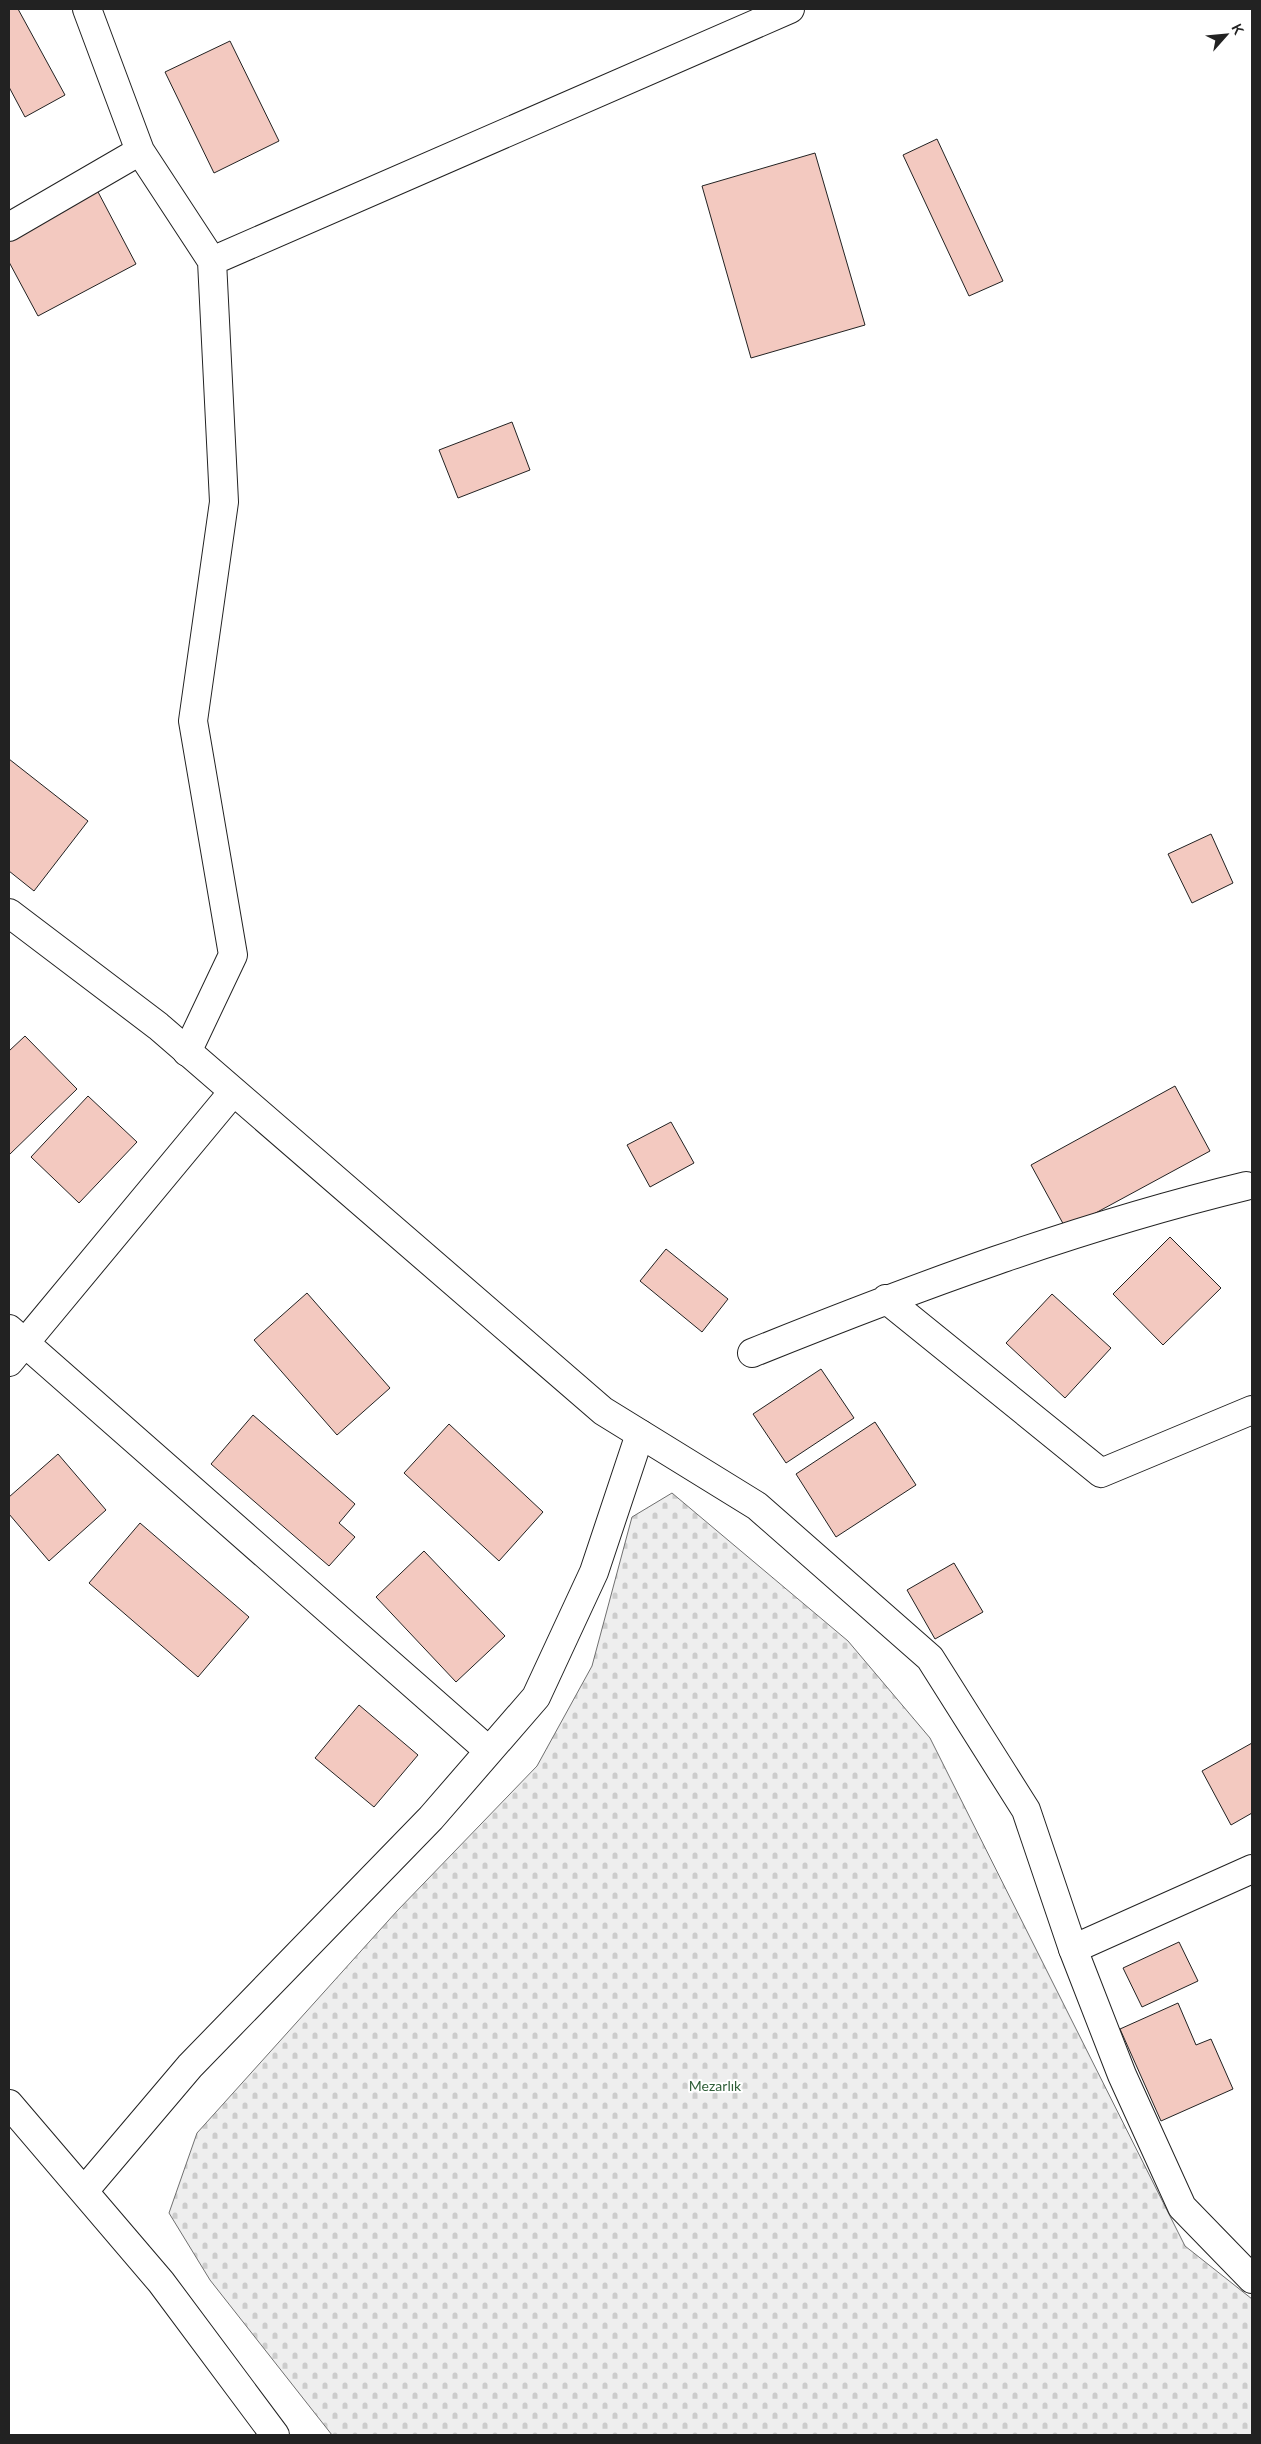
<svg xmlns="http://www.w3.org/2000/svg" width="1261" height="2444" font-family="Lato,sans-serif">
<style>
.cemetery{fill:url(#cemetery-stones);stroke:#6f6f6f}
.building{fill:#f3c9c0;stroke:#222}
.lines{fill:none;stroke-linecap:round;stroke-linejoin:round}
.street-casing{stroke:#222;stroke-width:30}
.secondary-casing{stroke:#222;stroke-width:30}
.street{stroke:#fff;stroke-width:28}
.secondary{stroke:#fff;stroke-width:28}
.labels{text-anchor:middle;dominant-baseline:central;stroke-width:4;stroke-linejoin:round;paint-order:stroke}
.park-label{font-size:14px;fill:#2f5e38;stroke:#fff}
</style>
<defs>
<pattern id="cemetery-stones" width="16" height="16" patternUnits="userSpaceOnUse" patternTransform="scale(1.25)"><rect width="16" height="16" fill="#eee"/><path d="M2 7V4a2 2 0 0 1 4 0v3zM10 15v-3a2 2 0 0 1 4 0v3z" fill="#ccc"/></pattern>
</defs>
<rect width="100%" height="100%" fill="#fff"/>
<path class="cemetery" d="M 672,1493 L 848,1641 L 930,1738 L 1185,2246 L 1252,2299 L 1252,2435 L 332,2435 L 210,2280 L 169,2213 L 197,2133 L 397,1911 L 537,1766 L 592,1666 L 632,1517 Z"/>
<path class="building" d="M 12,9 L 18,9 L 65,95 L 25,117 L 9,87 L 9,10 Z
M 230,41 L 279,141 L 214,173 L 165,72 Z
M 937,139 L 1003,281 L 969,296 L 903,155 Z
M 815,153 L 865,325 L 751,358 L 702,186 Z
M 97,190 L 136,264 L 38,316 L 9,262 L 9,237 Z
M 512,422 L 530,470 L 458,498 L 439,450 Z
M 9,759 L 88,821 L 34,891 L 9,871 Z
M 1211,834 L 1233,883 L 1192,903 L 1168,854 Z
M 25,1036 L 77,1089 L 9,1155 L 9,1051 Z
M 1175,1086 L 1210,1151 L 1066,1229 L 1031,1165 Z
M 88,1096 L 137,1142 L 79,1203 L 31,1157 Z
M 671,1122 L 694,1163 L 650,1187 L 627,1145 Z
M 1170,1237 L 1221,1288 L 1163,1345 L 1113,1294 Z
M 666,1249 L 728,1299 L 702,1332 L 640,1281 Z
M 307,1293 L 390,1388 L 337,1435 L 254,1340 Z
M 1052,1294 L 1111,1348 L 1065,1398 L 1006,1343 Z
M 821,1369 L 854,1418 L 786,1463 L 753,1414 Z
M 253,1415 L 355,1504 L 339,1523 L 355,1537 L 329,1566 L 211,1464 Z
M 875,1422 L 916,1485 L 836,1537 L 796,1474 Z
M 449,1424 L 543,1512 L 499,1561 L 404,1473 Z
M 58,1454 L 106,1510 L 49,1561 L 9,1514 L 9,1497 Z
M 140,1523 L 249,1617 L 198,1677 L 89,1583 Z
M 424,1551 L 505,1636 L 456,1682 L 376,1597 Z
M 954,1563 L 983,1612 L 935,1639 L 907,1590 Z
M 359,1705 L 418,1755 L 374,1807 L 315,1758 Z
M 1252,1743 L 1252,1813 L 1231,1825 L 1202,1771 Z
M 1179,1942 L 1198,1981 L 1142,2007 L 1123,1968 Z
M 1178,2003 L 1196,2045 L 1211,2039 L 1233,2089 L 1161,2121 L 1120,2029 Z"/>
<g class="lines">
<g class="street-casing">
<path id="street" d="M 87,9 L 140,151 L 212,261
M 9,227 L 140,151
M 187,1052 L 233,955 L 193,721 L 224,502 L 212,261 L 790,9
M 886,1299 L 1101,1473 L 1252,1410
M 9,1329 L 489,1751
M 752,1353 C 913,1288 1077,1227 1246,1186
M 9,1362 L 233,1092
M 1073,1949 L 1252,1869
M 9,2104 L 161,2282 L 275,2435
M 84,2191 L 190,2066 L 431,1818 L 536,1697 L 594,1572 L 640,1434"/>
</g>
<g class="secondary-casing">
<path id="secondary" d="M 9,913 L 158,1026 L 603,1411 L 757,1506 L 930,1658 L 1026,1810 L 1073,1949 L 1122,2075 L 1182,2207 L 1252,2279"/>
</g>
<use href="#street" class="street"/>
<use href="#secondary" class="secondary"/>
</g>
<g class="labels">
<g class="park-label">
<text x="715" y="2085">Mezarlık</text>
</g>
</g>
<rect width="1261" height="2444" fill="none" stroke="#222222" stroke-width="20"/>
<g transform="translate(1226 35) rotate(63)" stroke="#ffffff" stroke-width="4" paint-order="stroke">
<path d="M0-4L9 19L0 12L-9 19Z" fill="#222222"/>
<text y="-8" font-size="14" font-weight="bold" text-anchor="middle" fill="#222222">K</text>
</g>
</svg>
